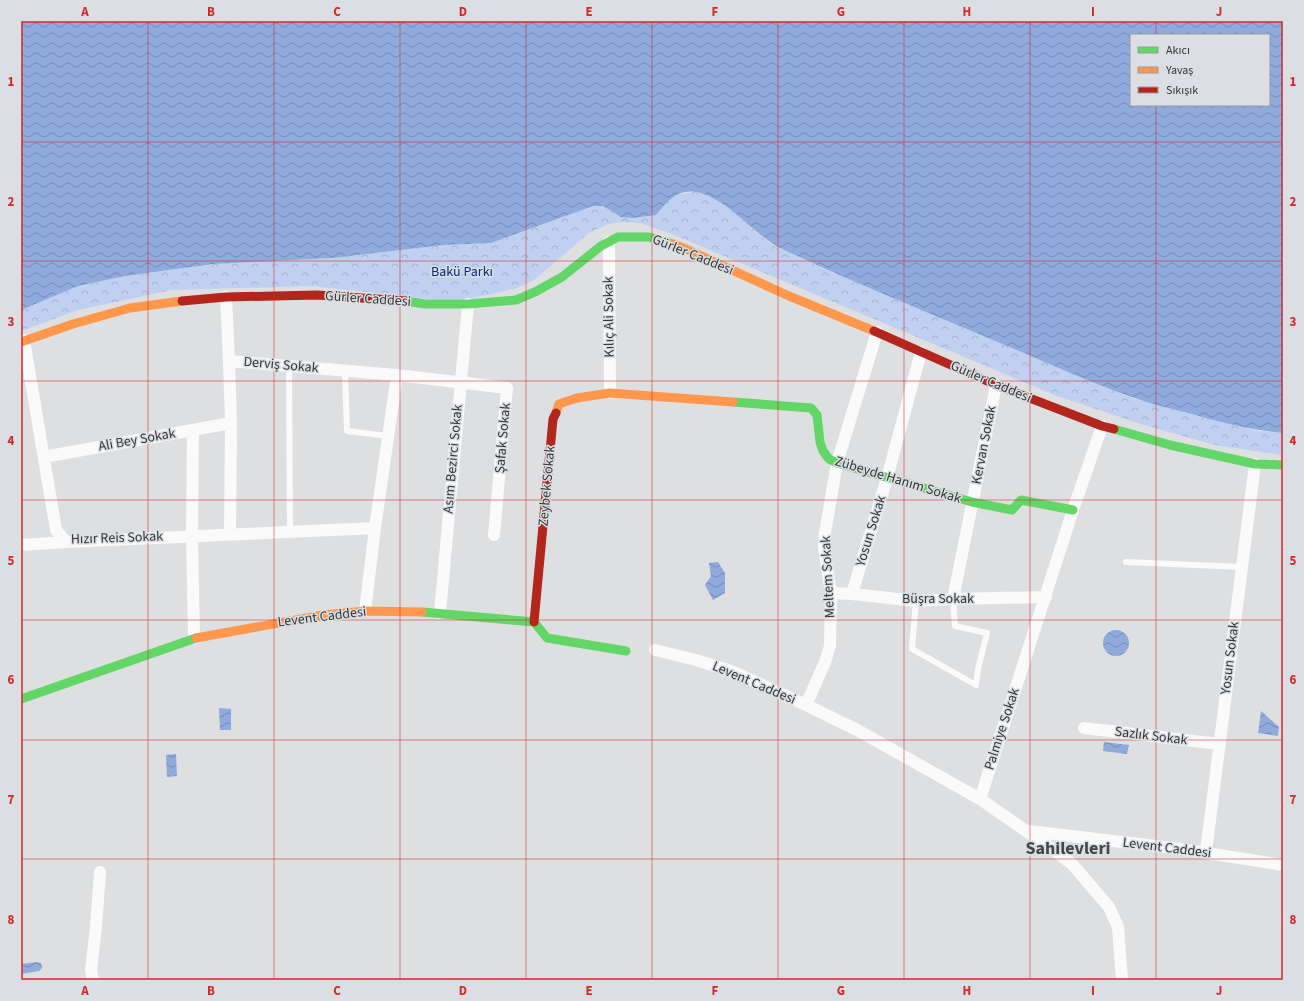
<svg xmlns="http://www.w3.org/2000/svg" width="1304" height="1001" font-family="'Source Sans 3',sans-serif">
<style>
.park{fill:url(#park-crowns)}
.water{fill:url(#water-waves);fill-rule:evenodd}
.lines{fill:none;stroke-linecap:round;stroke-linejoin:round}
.lane{stroke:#fafafa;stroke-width:6}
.street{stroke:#fafafa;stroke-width:12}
.fast{stroke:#63d668;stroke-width:9}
.slow{stroke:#ff974d;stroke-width:9}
.jam{stroke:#b3261e;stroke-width:9}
.grid{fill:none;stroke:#d62828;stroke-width:1;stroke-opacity:0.55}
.labels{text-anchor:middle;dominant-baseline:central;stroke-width:3;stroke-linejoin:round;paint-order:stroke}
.street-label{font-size:14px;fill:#363739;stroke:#dbdee3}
.park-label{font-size:14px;fill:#072b7e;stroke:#dbdee3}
.district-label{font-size:18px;font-weight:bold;fill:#45474b;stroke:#dbdee3}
.neatline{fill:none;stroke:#d62828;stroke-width:1.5}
.grid-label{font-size:13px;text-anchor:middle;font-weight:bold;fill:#d62828}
</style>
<defs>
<pattern id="park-crowns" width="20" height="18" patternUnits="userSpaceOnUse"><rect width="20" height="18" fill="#bfd0f0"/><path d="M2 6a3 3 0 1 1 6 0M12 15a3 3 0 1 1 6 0" fill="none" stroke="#a5b3cf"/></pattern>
<pattern id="water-waves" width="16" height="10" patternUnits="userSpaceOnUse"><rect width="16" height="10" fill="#8faadd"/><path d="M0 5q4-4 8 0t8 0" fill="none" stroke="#768bb4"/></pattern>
</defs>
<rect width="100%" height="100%" fill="#dddfe1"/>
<path class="park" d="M 694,192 L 710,196 L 732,211 L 772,245 L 822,268 L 1062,369 L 1132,398 L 1212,420 L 1258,431 L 1283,433 L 1283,455 L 1215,445 L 1144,425 L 1057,396 L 667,232 L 640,223 L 621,222 L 608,224 L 589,233 L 534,280 L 517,288 L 468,299 L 432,299 L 311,286 L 172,290 L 78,310 L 21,331 L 21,310 L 78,286 L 125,276 L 213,264 L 333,258 L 443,245 L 491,243 L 593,206 L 603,206 L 621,217 L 656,215 C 668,199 673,194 694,192 Z"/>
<path class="water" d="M 21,21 L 1283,21 L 1283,433 C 1252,430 1222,423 1192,414 C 1172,409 1151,404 1132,397 C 1089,382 1048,363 1007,346 C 932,314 857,284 784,250 C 755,237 726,196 695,192 C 677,189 666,203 656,215 L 633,218 L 621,217 L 603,206 L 593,206 L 491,243 L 443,245 L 333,258 L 213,264 L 125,276 L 78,286 L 21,310 ZM 1131,35 L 1269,35 L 1269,105 L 1131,105 Z
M 718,562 L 725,573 L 725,593 L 713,600 L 705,585 L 711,576 L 709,563 Z
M1103 643a13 13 0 1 1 26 0a13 13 0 1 1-26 0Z
M 219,708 L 231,709 L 231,730 L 220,730 Z
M 1261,711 L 1279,727 L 1278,736 L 1258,733 Z
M 1104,742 L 1129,745 L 1127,754 L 1103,751 Z
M 176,754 L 177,776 L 167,777 L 166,755 Z
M 37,962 L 41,963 L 42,968 L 39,971 L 21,974 L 21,964 Z"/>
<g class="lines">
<path class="lane" d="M 289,366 L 290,531
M 345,371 L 347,431 L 388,436
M 1126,562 L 1242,567
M 916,601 L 912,649 L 976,685 L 978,669 L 987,633 L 955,626 L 953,599"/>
<path class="street" d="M 609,242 L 610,393
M 226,297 L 229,361 L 397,375 L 507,388 L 494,535
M 24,340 L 56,530 L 66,542 L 375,528
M 229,361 L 231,423 L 230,534
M 193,430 L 192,536 L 194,638
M 44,457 L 231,423
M 21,545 L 66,542
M 831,593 L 852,594 L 916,601 L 953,599 L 1046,597
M 852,594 L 887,478 L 921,352
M 953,599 L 996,385
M 365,611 L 375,528 L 397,375
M 440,613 L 468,304
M 655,650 L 696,660 L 734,672 L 806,705 L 859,731 L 980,799 L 1052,849 L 1072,864 L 1109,907 L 1118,927 L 1122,980
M 806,705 L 825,662 L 830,646 L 831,593 L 824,549 L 825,533 L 837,463 L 877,332
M 1084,728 L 1219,744
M 980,799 L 1073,510 L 1102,426
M 1029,831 L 1181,849 L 1283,865
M 1206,852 L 1255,464
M 93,980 L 91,970 L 96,927 L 100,872"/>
<path class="fast" d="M 406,301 L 425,304 L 468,304 L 516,300 L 535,292 L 562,277 L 601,246 L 618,237 L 649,237 L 673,244
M 733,402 L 811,408 L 817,415 L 820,442 L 823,451 L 829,459 L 837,463 L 972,502 L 1012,510 L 1021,500 L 1073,510
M 1114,429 L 1170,445 L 1255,464 L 1283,465
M 422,612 L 534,622 L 547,638 L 626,651
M 21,699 L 196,638"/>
<path class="slow" d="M 673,244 L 686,249 L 789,296 L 874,331
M 21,342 L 73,324 L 130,308 L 182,301
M 556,413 L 559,404 L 577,398 L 610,393 L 733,402
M 196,638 L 323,615 L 365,611 L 422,612"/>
<path class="jam" d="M 182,301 L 226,297 L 317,295 L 406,301
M 874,331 L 996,385 L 1102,426 L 1114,429
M 534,622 L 553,419 L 556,413"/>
</g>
<path class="grid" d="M 148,21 L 148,980M 274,21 L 274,980M 400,21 L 400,980M 526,21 L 526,980M 652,21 L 652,980M 778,21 L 778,980M 904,21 L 904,980M 1030,21 L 1030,980M 1156,21 L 1156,35M 1156,105 L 1156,980M 21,142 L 1283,142M 21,261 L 1283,261M 21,381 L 1283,381M 21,500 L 1283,500M 21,620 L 1283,620M 21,740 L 1283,740M 21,859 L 1283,859"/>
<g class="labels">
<g class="street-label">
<text transform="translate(693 255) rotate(22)">Gürler Caddesi</text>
<text transform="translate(368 299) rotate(4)">Gürler Caddesi</text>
<text transform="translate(609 317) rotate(-91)">Kılıç Ali Sokak</text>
<text transform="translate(281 365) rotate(5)">Derviş Sokak</text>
<text transform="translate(991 382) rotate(23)">Gürler Caddesi</text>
<text transform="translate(503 438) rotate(-85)">Şafak Sokak</text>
<text transform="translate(137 440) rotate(-10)">Ali Bey Sokak</text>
<text transform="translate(984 445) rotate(-79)">Kervan Sokak</text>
<text transform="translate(453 459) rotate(-85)">Asım Bezirci Sokak</text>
<text transform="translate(898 480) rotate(17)">Zübeyde Hanım Sokak</text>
<text transform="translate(547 486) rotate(-85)">Zeybek Sokak</text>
<text transform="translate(871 531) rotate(-73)">Yosun Sokak</text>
<text transform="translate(117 538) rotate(-2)">Hızır Reis Sokak</text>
<text transform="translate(828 577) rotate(-93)">Meltem Sokak</text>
<text x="938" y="599">Büşra Sokak</text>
<text transform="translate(322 617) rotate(-7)">Levent Caddesi</text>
<text transform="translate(1230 658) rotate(-83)">Yosun Sokak</text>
<text transform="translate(754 683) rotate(23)">Levent Caddesi</text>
<text transform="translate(1002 729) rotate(-72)">Palmiye Sokak</text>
<text transform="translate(1151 736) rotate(7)">Sazlık Sokak</text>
<text transform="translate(1167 848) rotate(7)">Levent Caddesi</text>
</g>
<g class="park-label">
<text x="462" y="272">Bakü Parkı</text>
</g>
<g class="district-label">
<text x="1068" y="848">Sahilevleri</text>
</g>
</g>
<rect width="1304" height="1001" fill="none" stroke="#dbdee3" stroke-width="44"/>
<rect x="1130" y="34" width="140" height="72" fill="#dbdee3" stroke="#999b9f"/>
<rect x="1138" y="47" width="20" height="6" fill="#63d668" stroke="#999b9f"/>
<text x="1166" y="54" font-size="12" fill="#363739">Akıcı</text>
<rect x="1138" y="67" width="20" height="6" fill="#ff974d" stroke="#999b9f"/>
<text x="1166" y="74" font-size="12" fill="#363739">Yavaş</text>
<rect x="1138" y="87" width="20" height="6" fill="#b3261e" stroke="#999b9f"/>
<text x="1166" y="94" font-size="12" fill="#363739">Sıkışık</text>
<rect x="22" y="22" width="1260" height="957" class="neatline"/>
<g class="grid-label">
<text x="85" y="16">A</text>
<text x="211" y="16">B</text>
<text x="337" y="16">C</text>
<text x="463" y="16">D</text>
<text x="589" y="16">E</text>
<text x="715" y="16">F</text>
<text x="841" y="16">G</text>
<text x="967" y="16">H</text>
<text x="1093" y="16">I</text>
<text x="1219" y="16">J</text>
<text x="11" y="86">1</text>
<text x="1293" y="86">1</text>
<text x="11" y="206">2</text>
<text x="1293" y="206">2</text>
<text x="11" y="326">3</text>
<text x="1293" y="326">3</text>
<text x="11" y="445">4</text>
<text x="1293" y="445">4</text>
<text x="11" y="565">5</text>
<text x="1293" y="565">5</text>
<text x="11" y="684">6</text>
<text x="1293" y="684">6</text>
<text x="11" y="804">7</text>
<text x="1293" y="804">7</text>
<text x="11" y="924">8</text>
<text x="1293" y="924">8</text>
<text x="85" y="995">A</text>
<text x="211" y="995">B</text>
<text x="337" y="995">C</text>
<text x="463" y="995">D</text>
<text x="589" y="995">E</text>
<text x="715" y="995">F</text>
<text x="841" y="995">G</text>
<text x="967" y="995">H</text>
<text x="1093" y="995">I</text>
<text x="1219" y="995">J</text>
</g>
</svg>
